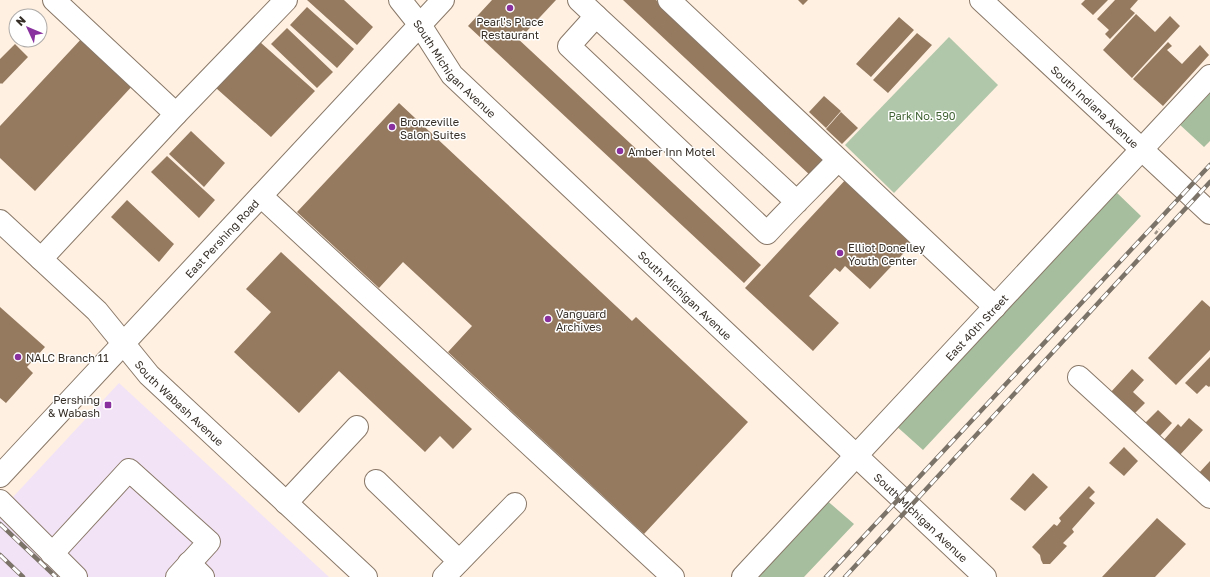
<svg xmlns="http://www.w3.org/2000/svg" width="1210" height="577" font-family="'Golos Text',sans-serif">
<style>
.education{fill:#f2e3f6}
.green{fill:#b0c7a9}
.forest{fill:#a6be9e}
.building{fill:#957a60}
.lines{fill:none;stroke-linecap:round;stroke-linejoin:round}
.minor-casing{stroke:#897868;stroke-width:24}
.major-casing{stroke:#897868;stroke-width:24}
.path{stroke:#9e9287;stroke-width:2.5;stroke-dasharray:4 2;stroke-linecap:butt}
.minor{stroke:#fff;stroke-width:22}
.major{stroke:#fff;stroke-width:22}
.rail-casing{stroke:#7b7268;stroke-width:4.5}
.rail{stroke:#fff;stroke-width:3;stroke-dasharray:9;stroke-linecap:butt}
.poi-dot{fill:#89319e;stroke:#fff;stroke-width:1.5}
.labels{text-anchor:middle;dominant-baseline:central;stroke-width:3;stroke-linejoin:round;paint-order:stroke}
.poi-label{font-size:11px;fill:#352e27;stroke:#fff;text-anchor:start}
.street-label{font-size:11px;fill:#352e27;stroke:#fff}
.park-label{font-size:11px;fill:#406234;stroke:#fff}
</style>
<rect width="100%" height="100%" fill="#fff0e1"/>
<path class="education" d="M 119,383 L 329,577 L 0,577 L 0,511 Z"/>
<path class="green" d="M 949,37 L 998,85 L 894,193 L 845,145 Z"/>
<path class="forest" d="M 1210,89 L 1210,141 L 1204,147 L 1178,123 Z
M 1115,191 L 1141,216 L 923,450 L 894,424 Z
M 824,498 L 854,524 L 804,577 L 751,577 Z"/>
<path class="building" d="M 307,0 L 344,0 L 373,27 L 357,45 Z
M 492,0 L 556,0 L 526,32 L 523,30 L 516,37 L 761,265 L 744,283 L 468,26 Z
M 623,0 L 656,0 L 828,160 L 812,177 Z
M 798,0 L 808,0 L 803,5 Z
M 1085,0 L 1108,0 L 1093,15 L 1081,4 Z
M 1115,0 L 1138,0 L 1130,9 L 1135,13 L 1110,39 L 1105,34 L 1109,30 L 1097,19 Z
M 307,7 L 354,49 L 337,68 L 290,25 Z
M 1136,14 L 1155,32 L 1170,16 L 1180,26 L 1132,78 L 1103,50 Z
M 899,17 L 914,30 L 871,77 L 856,64 Z
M 287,28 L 333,72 L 317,88 L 271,44 Z
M 917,33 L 932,45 L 888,93 L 873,80 Z
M 84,36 L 135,83 L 35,191 L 0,158 L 0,126 Z
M 260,42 L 315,91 L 271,137 L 216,88 Z
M 1168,42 L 1172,46 L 1167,50 L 1182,64 L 1200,45 L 1209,55 L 1163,106 L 1133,79 Z
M 15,44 L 28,57 L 2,84 L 1,83 L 0,84 L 0,59 Z
M 824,96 L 841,111 L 826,128 L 809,112 Z
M 399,103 L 632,321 L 636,317 L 748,422 L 644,534 L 448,352 L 472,326 L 403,262 L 379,288 L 297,212 Z
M 841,112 L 858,128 L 842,144 L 826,129 Z
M 191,131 L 225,163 L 204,187 L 169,154 Z
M 167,156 L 215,200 L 199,218 L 151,172 Z
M 848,177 L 915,241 L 870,289 L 845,266 L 840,272 L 835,268 L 809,296 L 839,323 L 813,351 L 745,288 Z
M 127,200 L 174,244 L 159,262 L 111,217 Z
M 281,252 L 472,429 L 453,449 L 440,436 L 425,452 L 339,371 L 299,413 L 234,352 L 271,312 L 246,289 Z
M 1202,300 L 1210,307 L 1210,350 L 1176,385 L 1148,358 Z
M 0,307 L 45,347 L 27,367 L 33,373 L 6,403 L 0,398 Z
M 1210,357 L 1210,386 L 1209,387 L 1206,385 L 1197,394 L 1185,383 Z
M 1132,369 L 1144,380 L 1133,392 L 1145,403 L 1133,415 L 1110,393 Z
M 1158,410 L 1172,423 L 1158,438 L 1143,425 Z
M 1189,418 L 1203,430 L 1178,457 L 1162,442 L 1178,424 L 1181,427 Z
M 1124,447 L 1138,461 L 1124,476 L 1109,463 Z
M 1210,461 L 1210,484 L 1198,474 Z
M 1033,473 L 1048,487 L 1025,511 L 1010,499 Z
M 1089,486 L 1095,492 L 1089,498 L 1095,503 L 1072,529 L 1074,532 L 1063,543 L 1067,546 L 1050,564 L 1043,564 L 1041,560 L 1040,555 L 1032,547 L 1054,524 L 1057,526 L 1061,521 L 1059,518 Z
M 1157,518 L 1186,544 L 1155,577 L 1102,577 Z"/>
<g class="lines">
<g class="minor-casing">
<g id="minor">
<path d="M 54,0 L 176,114"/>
<path id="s1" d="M 400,0 L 420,25 L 452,75 L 985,577"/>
<path d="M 579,0 L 596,16"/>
<path d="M 669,0 L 995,307"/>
<path id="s2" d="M 981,0 L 1210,213"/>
<path d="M 261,196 L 673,577"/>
<path d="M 797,202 L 596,16 L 569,46 L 767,233 C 790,208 815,184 838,160"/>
<path id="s3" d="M 0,221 L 97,311 L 149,375 L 366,577"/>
<path d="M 41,259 L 176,114 L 286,0"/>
<path d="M 1079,377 L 1210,497"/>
<path d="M 376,481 L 459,561"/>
<path d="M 0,501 L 76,577"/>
<path d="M 286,503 L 357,427"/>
<path d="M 52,554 L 129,470 L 209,542 L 177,577"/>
<path d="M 189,563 L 203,577"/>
<path d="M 444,577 L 515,504"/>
<path id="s4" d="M 743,577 L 1210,76"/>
</g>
</g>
<g class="major-casing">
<g id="major">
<path id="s5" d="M 0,476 L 443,0"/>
</g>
</g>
<path class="path" d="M 1155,234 L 1159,229"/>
<use href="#minor" class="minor"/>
<use href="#major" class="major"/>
<g class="rail-casing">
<path id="rail" d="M 0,524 L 56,577
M 0,555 L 23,577
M 826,577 L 1210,165
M 845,577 L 1210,182"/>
</g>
<use href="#rail" class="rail"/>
</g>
<g class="poi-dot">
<circle cx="510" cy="8" r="4"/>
<circle cx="392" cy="127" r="4"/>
<circle cx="620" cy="151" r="4"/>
<circle cx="840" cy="253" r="4"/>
<circle cx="548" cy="319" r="4"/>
<circle cx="18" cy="357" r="4"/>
<rect x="104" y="401" width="8" height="8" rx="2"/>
</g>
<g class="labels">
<g class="poi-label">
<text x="510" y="21" text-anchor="middle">Pearl's Place<tspan x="510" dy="13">Restaurant</tspan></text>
<text x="400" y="121">Bronzeville<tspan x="400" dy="13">Salon Suites</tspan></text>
<text x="628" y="151">Amber Inn Motel</text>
<text x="848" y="247">Elliot Donelley<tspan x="848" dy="13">Youth Center</tspan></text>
<text x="556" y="313">Vanguard<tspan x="556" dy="13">Archives</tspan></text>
<text x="26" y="357">NALC Branch 11</text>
<text x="100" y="399" text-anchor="end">Pershing<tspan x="100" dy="13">&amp; Wabash</tspan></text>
</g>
<g class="street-label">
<text stroke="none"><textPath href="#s1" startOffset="88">South Michigan Avenue</textPath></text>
<text stroke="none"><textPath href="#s2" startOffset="156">South Indiana Avenue</textPath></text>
<text stroke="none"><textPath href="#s5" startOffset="325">East Pershing Road</textPath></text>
<text stroke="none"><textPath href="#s1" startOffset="412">South Michigan Avenue</textPath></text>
<text stroke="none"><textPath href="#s4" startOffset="342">East 40th Street</textPath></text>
<text stroke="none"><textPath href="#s3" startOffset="256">South Wabash Avenue</textPath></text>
<text stroke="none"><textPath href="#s1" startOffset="736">South Michigan Avenue</textPath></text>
</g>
<g class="park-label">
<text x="922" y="115">Park No. 590</text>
</g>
</g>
<g transform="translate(28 28) rotate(314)"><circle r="19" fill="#ffffff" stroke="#aeaba9"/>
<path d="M0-3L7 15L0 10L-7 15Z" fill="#89319e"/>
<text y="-6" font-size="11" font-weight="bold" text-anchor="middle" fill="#352e27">N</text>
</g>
</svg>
